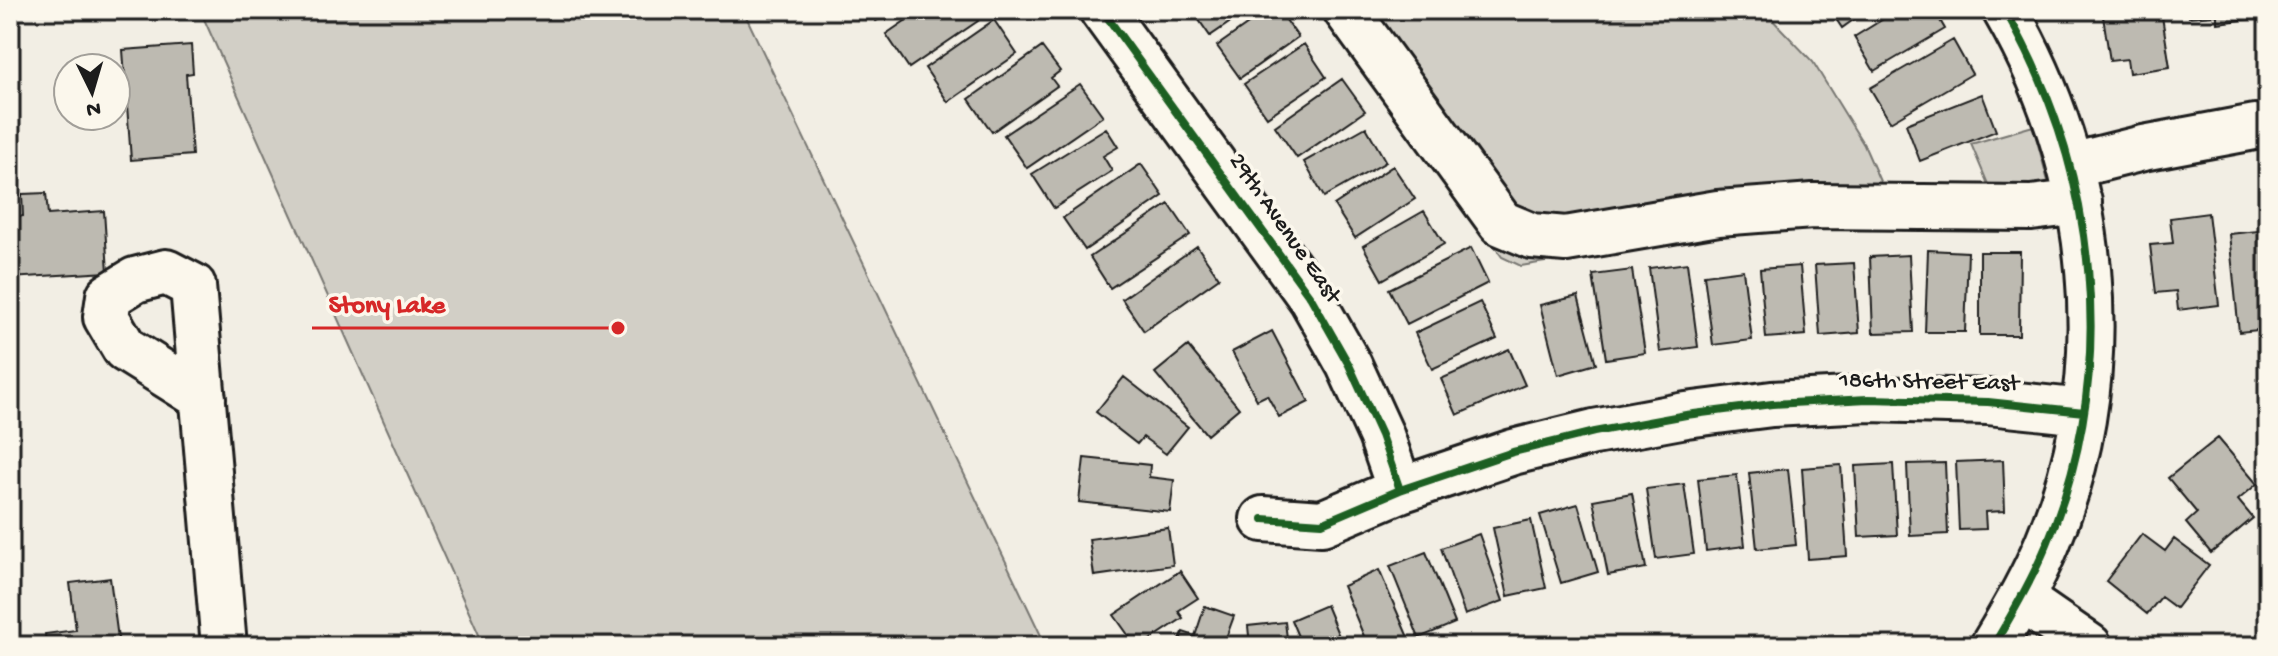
<svg xmlns="http://www.w3.org/2000/svg" width="2278" height="656" font-family="'Gochi Hand',sans-serif">
<style>
.green{fill:#d2cfc6;stroke:#777671;stroke-width:2}
.building{fill:#bdbab1;stroke:#1c1c1c;stroke-width:2}
.lines{fill:none;stroke-linecap:round;stroke-linejoin:round}
.minor-casing{stroke:#1c1c1c;stroke-width:50}
.minor{stroke:#fbf7ec;stroke-width:44}
.cycleway-casing{stroke:#fbf7ec;stroke-width:13}
.cycleway{stroke:#1b5e20;stroke-width:8}
.labels{text-anchor:middle;dominant-baseline:central;stroke-width:7;stroke-linejoin:round;paint-order:stroke}
.street-label{font-size:24px;fill:#1c1c1c;stroke:#fbf7ec}
.leader{fill:none;stroke:#d62828;stroke-width:3}
.callout-dot{fill:#d62828;stroke:#fbf7ec;stroke-width:3}
.callout-label{font-size:26px;text-anchor:middle;font-weight:bold;fill:#d62828;stroke:#fbf7ec;stroke-width:7;stroke-linejoin:round;paint-order:stroke}
</style>
<rect width="100%" height="100%" fill="#f2eee4"/>
<filter id="ink" filterUnits="userSpaceOnUse"><feTurbulence type="fractalNoise" baseFrequency=".0125" numOctaves="2"/><feDisplacementMap in="SourceGraphic" scale="16" xChannelSelector="R" yChannelSelector="G"/><feConvolveMatrix kernelMatrix="1 2 1 2 8 2 1 2 1" color-interpolation-filters="sRGB"/></filter>
<g filter="url(#ink)">
<path class="green" d="M 200,10 L 743,10 L 1046,646 L 484,646 Z
M 1324,10 L 1763,10 L 1813,62 L 1864,145 L 1886,195 L 1993,196 L 1971,144 L 2033,126 L 2061,229 L 1841,224 L 1661,243 L 1521,266 L 1502,257 Z"/>
<path class="building" d="M 110,10 L 153,10 L 153,11 L 111,14 Z
M 870,10 L 899,10 L 876,21 Z
M 921,10 L 971,10 L 978,21 L 909,68 L 886,34 Z
M 1192,10 L 1248,10 L 1210,36 Z
M 1268,10 L 1279,10 L 1298,37 L 1240,78 L 1217,46 Z
M 1830,10 L 1867,10 L 1842,28 Z
M 1898,10 L 1934,10 L 1945,29 L 1874,71 L 1854,37 Z
M 2102,10 L 2161,10 L 2170,67 L 2129,73 L 2127,59 L 2110,61 Z
M 2188,10 L 2266,10 L 2267,17 L 2217,23 L 2217,15 L 2189,17 Z
M 994,20 L 1017,54 L 948,102 L 925,68 Z
M 1953,40 L 1972,74 L 1890,122 L 1870,88 Z
M 1304,44 L 1326,77 L 1267,117 L 1244,84 Z
M 191,45 L 193,73 L 186,74 L 192,155 L 131,160 L 123,50 Z
M 1042,47 L 1060,71 L 1051,78 L 1057,86 L 992,132 L 969,99 Z
M 1342,79 L 1365,111 L 1297,158 L 1275,126 Z
M 1080,84 L 1103,116 L 1027,168 L 1004,135 Z
M 1982,94 L 1996,131 L 1920,161 L 1906,124 Z
M 1366,127 L 1386,162 L 1324,197 L 1304,162 Z
M 1106,128 L 1118,147 L 1103,156 L 1112,171 L 1054,208 L 1032,174 Z
M 1141,164 L 1163,196 L 1085,250 L 1063,218 Z
M 1393,166 L 1415,199 L 1355,238 L 1334,205 Z
M 46,193 L 48,215 L 104,211 L 108,272 L 10,278 L 10,217 L 23,216 L 22,194 Z
M 1169,204 L 1190,235 L 1110,288 L 1090,257 Z
M 1424,211 L 1444,244 L 1382,280 L 1363,246 Z
M 2208,213 L 2219,305 L 2178,310 L 2176,291 L 2156,293 L 2150,245 L 2173,243 L 2170,218 Z
M 2268,230 L 2268,329 L 2239,332 L 2229,234 Z
M 1197,246 L 1219,278 L 1144,331 L 1122,299 Z
M 1471,248 L 1488,283 L 1407,324 L 1389,289 Z
M 1928,250 L 1968,252 L 1965,332 L 1925,332 Z
M 1980,252 L 2020,252 L 2019,335 L 1980,335 Z
M 1909,255 L 1913,332 L 1873,333 L 1870,257 Z
M 1687,263 L 1698,347 L 1660,352 L 1649,268 Z
M 1854,263 L 1859,333 L 1820,336 L 1815,265 Z
M 1800,266 L 1806,335 L 1766,338 L 1760,269 Z
M 1632,270 L 1645,353 L 1606,359 L 1593,275 Z
M 1743,270 L 1752,340 L 1713,345 L 1704,275 Z
M 1578,296 L 1596,364 L 1558,375 L 1540,305 Z
M 1480,302 L 1497,339 L 1432,369 L 1415,333 Z
M 1272,331 L 1309,402 L 1279,417 L 1267,395 L 1257,400 L 1232,352 Z
M 1188,346 L 1239,408 L 1207,435 L 1155,373 Z
M 1509,349 L 1525,385 L 1457,415 L 1441,379 Z
M 1124,377 L 1188,427 L 1166,454 L 1143,437 L 1137,444 L 1096,412 Z
M 2218,438 L 2257,484 L 2238,500 L 2253,518 L 2211,553 L 2186,523 L 2197,513 L 2168,478 Z
M 1084,458 L 1150,465 L 1149,477 L 1174,480 L 1170,512 L 1079,502 Z
M 2003,460 L 2005,511 L 1985,512 L 1986,529 L 1959,530 L 1956,462 Z
M 1945,463 L 1948,534 L 1910,536 L 1907,464 Z
M 1893,464 L 1897,535 L 1859,537 L 1855,466 Z
M 1841,465 L 1847,556 L 1808,559 L 1802,468 Z
M 1788,469 L 1796,545 L 1757,549 L 1749,473 Z
M 1737,475 L 1745,546 L 1706,551 L 1698,479 Z
M 1684,484 L 1694,554 L 1656,559 L 1646,489 Z
M 1632,493 L 1646,568 L 1608,575 L 1593,500 Z
M 1578,504 L 1598,572 L 1561,583 L 1540,515 Z
M 1531,520 L 1546,588 L 1508,596 L 1493,528 Z
M 1168,528 L 1173,565 L 1094,576 L 1089,539 Z
M 1479,534 L 1503,601 L 1465,615 L 1441,548 Z
M 2142,534 L 2165,551 L 2174,539 L 2209,565 L 2176,608 L 2161,597 L 2147,614 L 2106,581 Z
M 1426,552 L 1455,623 L 1419,638 L 1390,566 Z
M 1379,570 L 1410,642 L 1401,646 L 1368,646 L 1343,586 Z
M 1180,571 L 1198,598 L 1178,611 L 1183,618 L 1141,646 L 1136,646 L 1114,615 Z
M 110,578 L 119,646 L 46,646 L 45,634 L 76,630 L 70,583 Z
M 1326,605 L 1343,646 L 1302,646 L 1291,620 Z
M 1205,606 L 1234,616 L 1223,646 L 1178,646 L 1183,632 L 1195,636 Z
M 1285,622 L 1288,646 L 1250,646 L 1248,626 Z
M 1858,638 L 1859,646 L 1794,646 Z"/>
<g class="lines">
<g class="minor-casing">
<path id="minor" d="M 1102,10 L 1311,298 L 1349,365 L 1381,435 L 1400,490
M 1346,10 L 1501,223 L 1532,236 L 1566,239 L 1718,213 L 1813,206 L 2031,208 L 2079,202
M 2071,166 L 2143,148 L 2255,127
M 203,398 L 125,349 L 106,317 L 109,296 L 135,280 L 166,272 L 193,286 L 224,646
M 1263,519 L 1322,523 L 1400,490 L 1513,452 L 1594,432 L 1686,415 L 1772,404 L 1868,399 L 1988,402 L 2084,412
M 2021,599 L 2089,646
M 1993,646 C 2013,613 2032,580 2047,544 C 2120,370 2098,171 2005,10"/>
</g>
<use href="#minor" class="minor"/>
<g class="cycleway-casing">
<path id="cycleway" d="M 1102,10 L 1311,298 L 1349,365 L 1381,435 L 1400,490
M 1263,519 L 1322,523 L 1400,490 L 1513,452 L 1594,432 L 1686,415 L 1772,404 L 1868,399 L 1988,402 L 2084,412
M 1993,646 C 2013,613 2032,580 2047,544 C 2120,370 2098,171 2005,10"/>
</g>
<use href="#cycleway" class="cycleway"/>
</g>
</g>
<g class="labels">
<g class="street-label">
<text transform="translate(1284 229) rotate(55)">29th Avenue East</text>
<text transform="translate(1929 383) rotate(1)">186th Street East</text>
</g>
</g>
<path class="leader" d="M618 328L461 328H312"/>
<circle class="callout-dot" cx="618" cy="328" r="8"/>
<g class="callout-label">
<text x="387" y="312">Stony Lake</text>
</g>
<rect width="2278" height="656" fill="none" stroke="#fbf7ec" stroke-width="40"/>
<rect x="20" y="20" width="2238" height="616" fill="none" stroke="#1c1c1c" stroke-width="3" filter="url(#ink)"/>
<g transform="translate(92 92) rotate(175)"><circle r="38" fill="#fbf7ec" stroke="#a29f99" stroke-width="2"/>
<path d="M0-6L14 30L0 20L-14 30Z" fill="#1c1c1c"/>
<text y="-12" font-size="22" font-weight="bold" text-anchor="middle" fill="#1c1c1c">N</text>
</g>
</svg>
